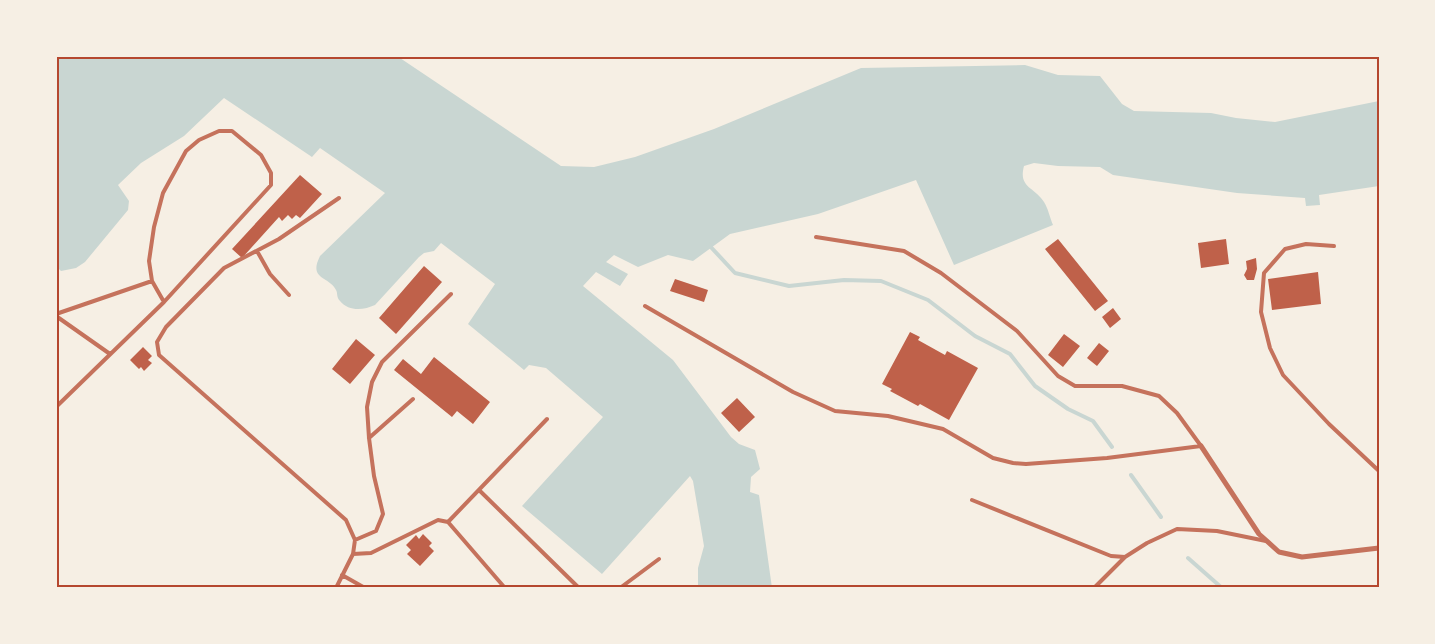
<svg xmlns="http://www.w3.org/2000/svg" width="1435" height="644" font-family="Merriweather,serif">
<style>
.water{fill:#c9d6d2}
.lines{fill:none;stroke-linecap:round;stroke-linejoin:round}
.stream{stroke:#c9d6d2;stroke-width:4}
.building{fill:#bf614a}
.service{stroke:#c5725c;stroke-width:4}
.minor{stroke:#c5725c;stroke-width:5}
.neatline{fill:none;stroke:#b5482f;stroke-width:2}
</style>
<rect width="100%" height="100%" fill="#f6efe4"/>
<path class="water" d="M 56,56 L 397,56 L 561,166 L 594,167 L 635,157 L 714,129 L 861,68 L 1025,65 L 1058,75 L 1100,76 L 1122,104 L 1134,111 L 1211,113 L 1236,118 L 1275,122 L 1379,101 L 1379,186 L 1319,195 L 1320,205 L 1306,206 L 1305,198 L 1237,193 L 1113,175 L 1100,167 L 1058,166 L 1034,163 L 1024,166 C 1018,188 1035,187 1044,202 C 1048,208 1050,218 1053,225 L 954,265 L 916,180 L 818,214 L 730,234 L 693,261 L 668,255 L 638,267 L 614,255 L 606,262 L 628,274 L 620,286 L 596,272 L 583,286 L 673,360 L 731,437 L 739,444 L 755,450 L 760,469 L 751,477 L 750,492 L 759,495 L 772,588 L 698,588 L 698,568 L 704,546 L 693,481 L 690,476 L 602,574 L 522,506 L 603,417 L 546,368 L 529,365 L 524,370 L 468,324 L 495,284 L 441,243 L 434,251 L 424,253 L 419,257 L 375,305 C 364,310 349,312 340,301 C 336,297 338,293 336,290 C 329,276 308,280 320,256 L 385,193 L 320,148 L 312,157 L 224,98 L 184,136 L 141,163 L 118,185 L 129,201 L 128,210 L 85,262 L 76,268 L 61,271 L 56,266 Z"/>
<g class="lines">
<path class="stream" d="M 708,244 L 735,273 L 789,286 L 844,280 L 881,281 L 928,300 L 975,336 L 1010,354 L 1035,386 L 1068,409 L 1093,421 L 1112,447
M 1131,475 L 1161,517
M 1188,558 L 1222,588"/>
</g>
<path class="building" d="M 300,175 L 322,194 L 300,218 L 296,215 L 292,219 L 288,215 L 282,221 L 279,217 L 242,258 L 232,249 Z
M 1058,239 L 1108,301 L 1095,311 L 1045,249 Z
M 1226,239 L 1229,264 L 1201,268 L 1198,243 Z
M 1256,258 L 1257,269 L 1254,280 L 1247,280 L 1244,275 L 1247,269 L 1246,261 Z
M 424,266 L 442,282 L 396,334 L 379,318 Z
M 1318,272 L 1321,304 L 1272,310 L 1268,279 Z
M 675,279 L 708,290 L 704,302 L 670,291 Z
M 1113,308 L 1121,319 L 1110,328 L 1102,317 Z
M 910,332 L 920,337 L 918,340 L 945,355 L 947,351 L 978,368 L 949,420 L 920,404 L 918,406 L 890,391 L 892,389 L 882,384 Z
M 1064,334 L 1080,346 L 1063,367 L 1048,355 Z
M 356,339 L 375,355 L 350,384 L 332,369 Z
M 1099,343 L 1109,351 L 1097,366 L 1087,358 Z
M 143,347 L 152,356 L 148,360 L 152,363 L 144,371 L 141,367 L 139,369 L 130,360 Z
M 434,357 L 490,402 L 473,424 L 457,411 L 452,417 L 394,370 L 403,359 L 421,374 Z
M 737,398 L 755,417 L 739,432 L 721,413 Z
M 423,534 L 432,543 L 429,546 L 434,551 L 420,566 L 407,554 L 411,550 L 406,545 L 416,535 L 419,539 Z"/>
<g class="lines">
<path class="service" d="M 1334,246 L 1306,244 L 1285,249 L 1264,273 L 1261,312 L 1270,348 L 1283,375 L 1329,424 L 1379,471
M 257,251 L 270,274 L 289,295
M 645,306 L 793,392 L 835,411 L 888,416 L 943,429 L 993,458 L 1013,463 L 1026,464 L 1107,458 L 1201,446 L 1177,413 L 1159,396 L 1122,386 L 1075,386 L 1058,376 L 1017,331 L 941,273 L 904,251 L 816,237
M 56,314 L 152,281
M 56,316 L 110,354
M 56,407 L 164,302 L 271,185 L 271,173 L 261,155 L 232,131 L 219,131 L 199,140 L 186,151 L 163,193 L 154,227 L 149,261 L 152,281 L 164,302
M 369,438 L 413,399
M 479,490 L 579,588
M 972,500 L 1111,556 L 1125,557 L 1147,543 L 1177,529 L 1217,531 L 1266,541
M 448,522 L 547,419
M 355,540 L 376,531 L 383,514 L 374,476 L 369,438 L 367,407 L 372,382 L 382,362 L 451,294
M 353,554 L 371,553 L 438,520 L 448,522 L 505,588
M 342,575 L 365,588
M 336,588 L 353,554 L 355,540 L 346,520 L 159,355 L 157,342 L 166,327 L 224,268 L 279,239 L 339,198
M 620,588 L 659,559
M 1094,588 L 1125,557"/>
<path class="minor" d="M 1201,446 L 1259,534 L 1279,552 L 1302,557 L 1379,548"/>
</g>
<rect width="1435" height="644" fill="none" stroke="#f6efe4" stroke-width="115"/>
<rect x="58" y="58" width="1320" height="528" class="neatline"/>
</svg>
